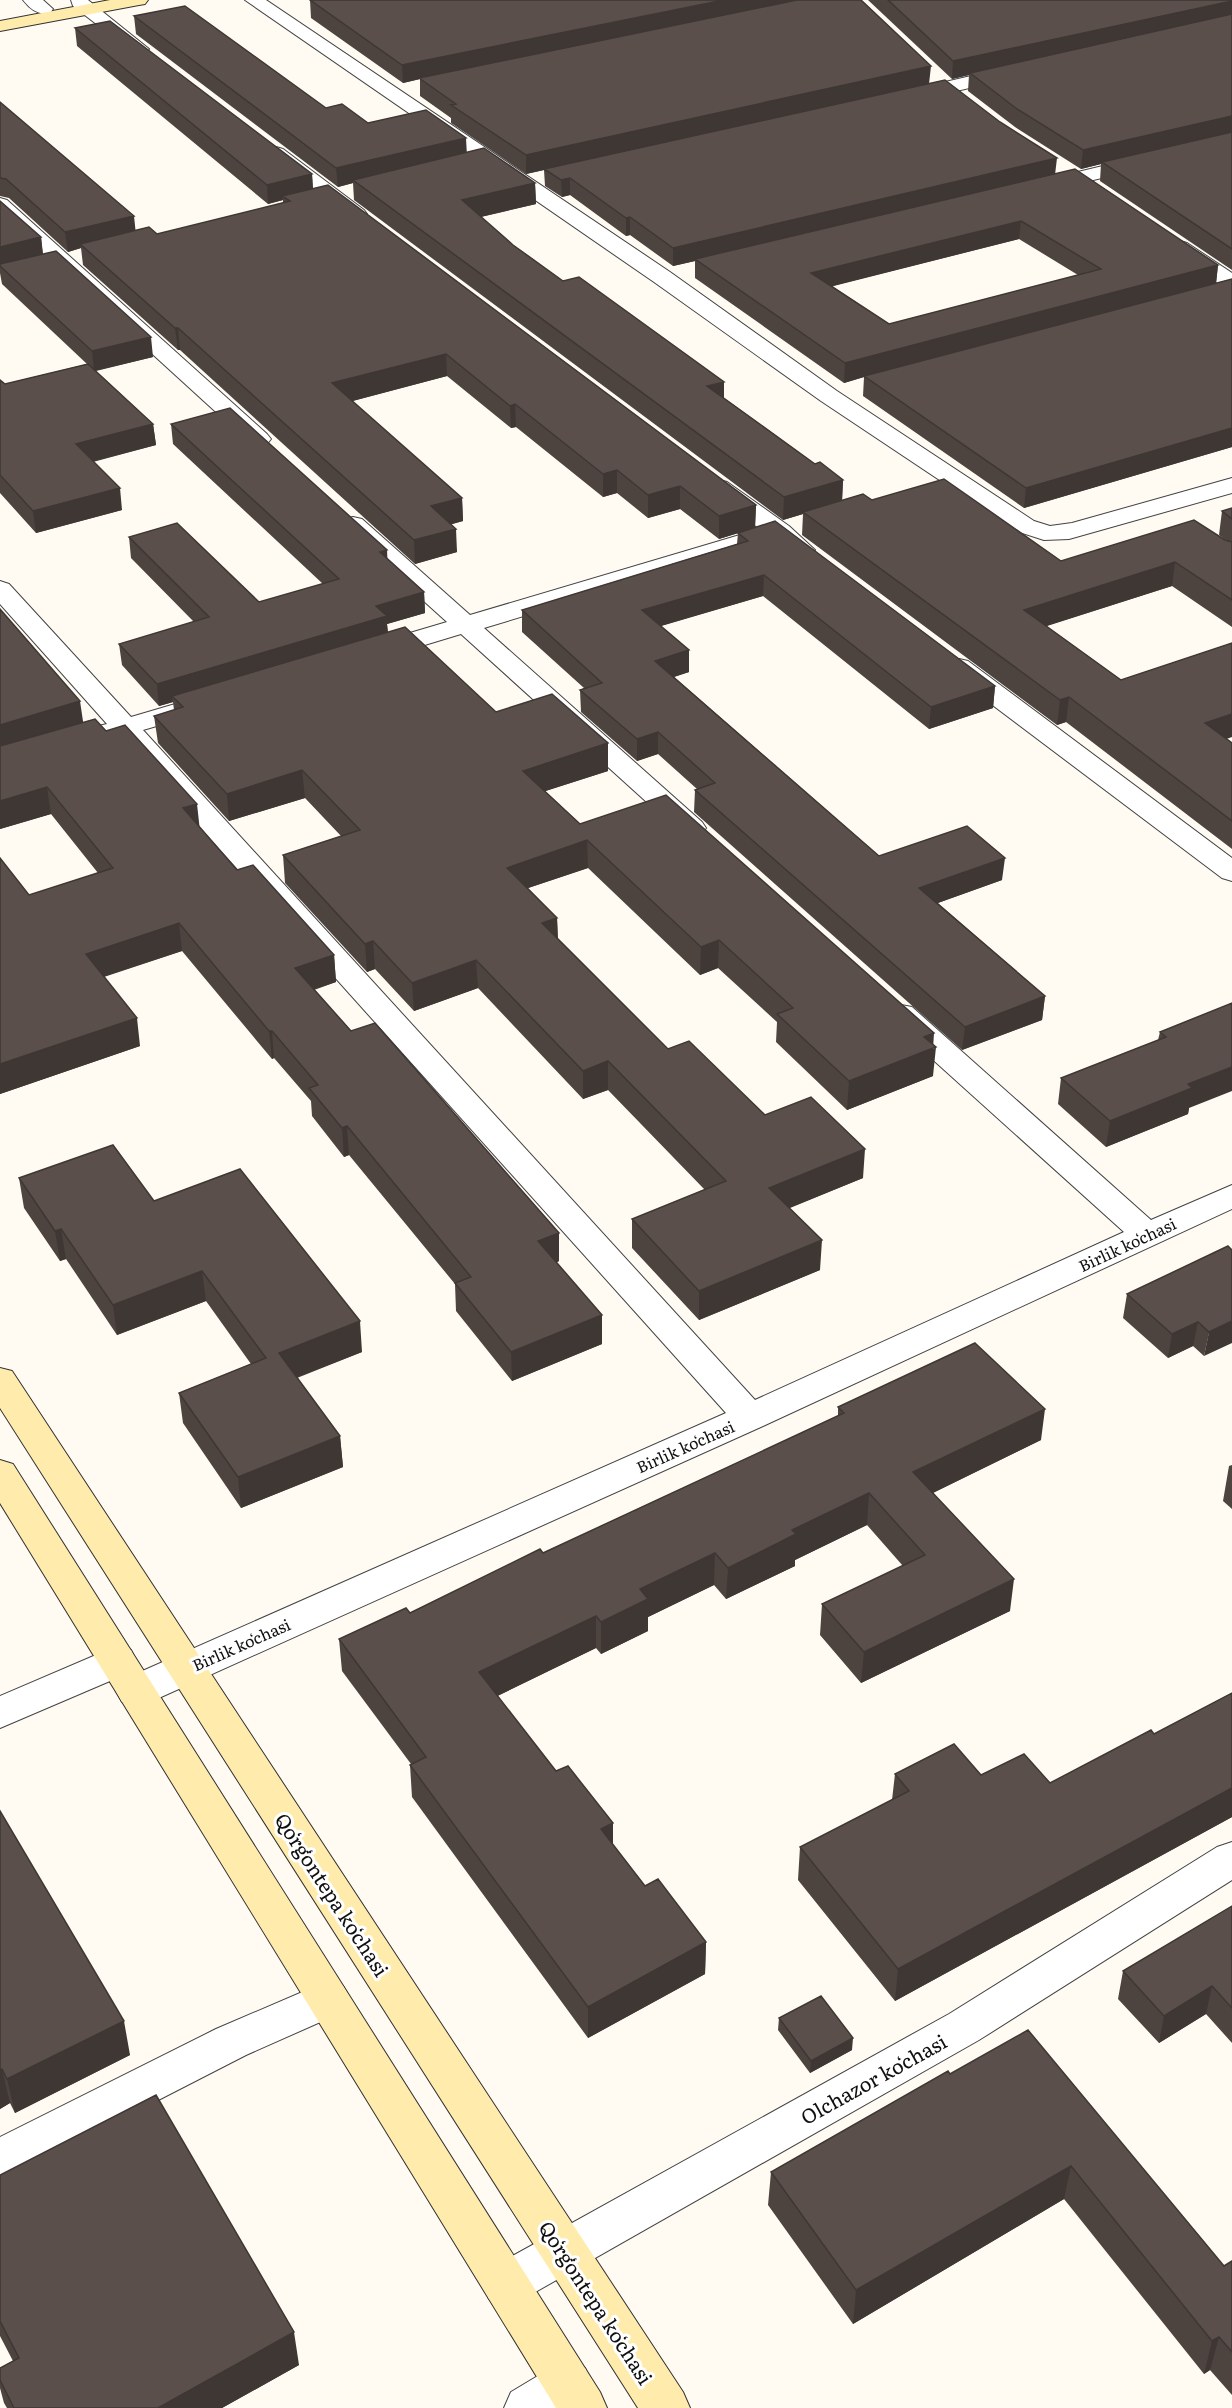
<svg xmlns="http://www.w3.org/2000/svg" width="1232" height="2408" font-family="Literata,serif">
<style>
.lines{fill:none;stroke-linecap:round;stroke-linejoin:round}
.minor-casing{stroke:#434343;stroke-width:2}
.secondary-casing{stroke:#323232;stroke-width:2}
.minor{fill:#fff;fill-rule:evenodd}
.secondary{fill:#ffecad;fill-rule:evenodd}
.wall{fill:#4d4440;fill-rule:evenodd}
.shaded-wall{fill:#3f3734}
.building{fill:#5a4f4b;stroke:#3f3734;stroke-width:1.5;fill-rule:evenodd}
.labels{text-anchor:middle;dominant-baseline:central;stroke-width:6;stroke-linejoin:round;paint-order:stroke}
.street-label{font-size:16px;fill:#101010;stroke:#fff}
.near-street-label{font-size:20px;fill:#101010;stroke:#fff}
</style>
<rect width="100%" height="100%" fill="#fffbf2"/>
<g class="lines">
<g class="minor-casing">
<path id="minor" d="M 23,0 L 43,0 L 53,9 L 50,13 C 39,16 30,9 23,0 Z
M 71,0 L 88,0 L 149,49 L 146,53 L 134,53 L 73,6 Z
M 245,0 L 266,0 L 670,272 L 837,391 L 1034,521 L 1050,526 L 1072,523 L 1232,478 L 1232,493 L 1069,539 L 1044,540 L 1016,531 L 821,401 L 654,282 Z
M 1014,66 L 1021,68 L 1023,72 L 1021,76 L 909,102 L 902,100 L 900,96 L 902,92 Z
M 1232,135 L 1232,147 L 1043,192 L 1036,190 L 1033,186 L 1036,182 Z
M 276,147 L 283,149 L 364,210 L 367,214 L 364,218 L 350,218 L 269,157 L 266,153 L 269,149 Z
M 0,198 L 7,200 L 267,434 L 271,439 L 267,444 L 259,446 L 251,444 L 0,215 Z
M 1180,241 L 1187,243 L 1232,273 L 1232,289 L 1224,288 L 1173,251 L 1170,247 L 1173,243 Z
M 719,480 L 727,482 L 789,526 L 815,550 L 812,555 C 796,559 787,550 775,540 L 484,628 L 702,822 L 706,828 L 702,834 L 692,836 L 682,834 L 461,634 L 375,660 L 366,658 L 362,652 L 366,646 L 447,622 L 344,529 L 341,524 L 344,519 L 353,517 L 362,519 L 470,615 L 760,529 L 711,492 L 707,487 L 711,482 Z
M 0,581 L 9,584 L 131,717 L 199,697 L 208,699 L 212,705 L 208,711 L 143,730 L 755,1400 L 1124,1232 L 890,1021 L 886,1014 L 890,1007 L 901,1005 L 912,1007 L 1151,1220 L 1232,1185 L 1232,1209 L 763,1426 L 150,1702 L 136,1706 L 122,1702 L 116,1691 L 122,1680 L 726,1413 L 119,737 L 104,741 L 94,739 L 90,733 L 94,727 L 107,724 L 0,604 Z
M 959,659 L 968,661 L 1232,858 L 1232,881 L 1222,878 L 950,673 L 946,667 L 950,661 Z
M 117,1646 L 131,1650 L 136,1661 L 131,1672 L 0,1728 L 0,1696 Z
M 1232,1842 L 1232,1880 L 979,2040 L 523,2299 L 506,2306 L 489,2299 L 483,2284 L 489,2269 L 949,2014 L 1217,1847 Z
M 328,1981 L 343,1986 L 350,1999 L 343,2012 L 246,2055 L 16,2173 L 0,2179 L 0,2137 L 216,2029 Z
M 568,2361 L 585,2368 L 592,2384 L 585,2400 L 572,2408 L 504,2408 L 511,2392 L 551,2368 Z"/>
</g>
<g class="secondary-casing">
<path id="secondary" d="M 110,0 L 148,0 L 145,4 L 139,5 L 0,31 L 0,21 Z
M 0,1368 L 12,1371 L 683,2392 L 690,2408 L 638,2408 L 0,1408 Z
M 0,1460 L 13,1464 L 600,2392 L 607,2408 L 556,2408 L 0,1503 Z"/>
</g>
<use href="#minor" class="minor"/>
<use href="#secondary" class="secondary"/>
</g>
<path class="wall" d="M 310,0 L 929,83 L 1055,174 L 1218,265 L 1216,283 L 1232,279 L 1232,447 L 1024,508 L 863,396 L 864,377 L 844,383 L 695,278 L 695,261 L 673,266 L 630,235 L 626,236 L 570,195 L 562,197 L 545,186 L 544,170 L 526,174 L 451,123 L 451,118 L 420,96 L 420,79 L 403,83 L 311,18 ZM 1019,239 L 1078,275 L 889,324 L 832,286 Z
M 868,0 L 1232,0 L 1232,270 L 1100,181 L 1101,164 L 1081,169 L 1015,127 L 968,91 L 969,75 L 952,79 Z
M 134,16 L 326,108 L 368,123 L 466,153 L 535,183 L 536,204 L 481,217 L 513,245 L 724,398 L 815,464 L 843,480 L 842,500 L 872,500 L 1061,561 L 1227,541 L 1219,535 L 1222,511 L 1232,508 L 1232,627 L 1172,586 L 1046,626 L 1121,680 L 1232,743 L 1232,849 L 1066,722 L 1057,725 L 802,535 L 803,514 L 783,520 L 354,200 L 353,183 L 338,187 L 136,34 Z
M 75,28 L 312,174 L 313,188 L 756,505 L 755,527 L 995,686 L 993,708 L 929,729 L 763,596 L 660,626 L 689,650 L 689,672 L 674,677 L 879,856 L 1002,880 L 938,903 L 1045,996 L 1042,1020 L 962,1050 L 694,812 L 695,790 L 697,789 L 658,754 L 637,761 L 581,712 L 580,690 L 584,688 L 522,632 L 522,610 L 737,544 L 738,533 L 719,539 L 680,509 L 648,518 L 617,493 L 603,497 L 516,427 L 511,428 L 447,376 L 352,401 L 462,498 L 463,521 L 451,524 L 457,552 L 415,564 L 180,350 L 178,350 L 83,265 L 81,248 L 68,252 L 9,198 L 0,196 L 0,102 L 135,231 L 157,234 L 283,203 L 283,200 L 268,204 L 77,46 Z
M 0,201 L 41,237 L 43,254 L 153,357 L 96,371 L 153,424 L 156,445 L 93,462 L 122,510 L 36,533 L 0,493 L 0,380 L 5,384 L 87,364 L 2,284 L 0,273 Z
M 171,424 L 387,559 L 424,592 L 425,613 L 387,624 L 388,632 L 496,712 L 608,743 L 608,771 L 545,791 L 580,824 L 933,1045 L 933,1076 L 847,1110 L 776,1042 L 777,1022 L 718,968 L 700,975 L 588,868 L 528,888 L 557,918 L 558,939 L 668,1049 L 765,1115 L 863,1178 L 789,1208 L 820,1270 L 699,1320 L 632,1248 L 632,1219 L 705,1190 L 608,1090 L 583,1099 L 478,988 L 414,1011 L 375,969 L 367,972 L 285,883 L 283,855 L 341,836 L 305,798 L 229,821 L 158,743 L 154,716 L 174,710 L 173,702 L 159,706 L 122,665 L 119,644 L 194,622 L 131,558 L 129,537 L 259,602 L 323,584 L 173,444 Z
M 0,609 L 83,722 L 106,731 L 200,828 L 237,870 L 334,955 L 336,982 L 314,990 L 351,1031 L 559,1233 L 559,1261 L 556,1263 L 602,1315 L 602,1344 L 512,1381 L 456,1311 L 455,1284 L 349,1155 L 344,1157 L 312,1116 L 311,1101 L 274,1058 L 272,1059 L 182,951 L 104,977 L 140,1046 L 0,1094 L 0,858 L 29,895 L 98,873 L 51,814 L 0,829 Z
M 1232,1003 L 1189,1108 L 1188,1114 L 1106,1147 L 1058,1104 L 1061,1078 L 1158,1040 L 1160,1032 Z
M 19,1178 L 154,1201 L 362,1352 L 297,1378 L 340,1436 L 343,1467 L 241,1508 L 183,1423 L 179,1393 L 251,1364 L 206,1301 L 117,1335 L 66,1259 L 60,1261 L 24,1208 Z
M 1228,1246 L 1204,1356 L 1193,1346 L 1168,1358 L 1123,1318 L 1127,1294 Z
M 838,1407 L 1041,1440 L 933,1493 L 1010,1611 L 861,1683 L 820,1635 L 822,1604 L 903,1566 L 867,1525 L 795,1560 L 795,1566 L 726,1599 L 714,1585 L 648,1617 L 648,1631 L 601,1654 L 596,1648 L 497,1696 L 645,1886 L 706,1942 L 705,1974 L 588,2038 L 412,1797 L 410,1765 L 411,1764 L 342,1671 L 339,1639 L 410,1613 L 543,1553 L 838,1416 Z
M 1232,1465 L 1232,1509 L 1223,1501 L 1229,1466 Z
M 1232,1693 L 1232,1817 L 895,2001 L 798,1880 L 800,1847 L 892,1800 L 895,1774 L 981,1775 L 1050,1783 L 1154,1734 Z
M 0,1811 L 130,2055 L 15,2113 L 10,2103 L 0,2109 Z
M 1232,1906 L 1232,2043 L 1206,2014 L 1159,2043 L 1118,1999 L 1123,1971 Z
M 779,2018 L 852,2050 L 810,2073 L 778,2030 Z
M 950,2074 L 1224,2266 L 1232,2261 L 1232,2395 L 1210,2370 L 1204,2374 L 1064,2199 L 853,2324 L 768,2205 L 771,2172 Z
M 0,2175 L 299,2365 L 222,2408 L 7,2408 L 4,2403 L 0,2388 L 0,2368 L 13,2361 L 0,2336 Z"/>
<path class="shaded-wall" d="M 724,0 L 808,0 L 419,78 L 420,79 L 403,83 L 402,65 Z
M 1232,1 L 1232,18 L 970,73 L 969,75 L 952,79 L 953,61 Z
M 931,66 L 929,84 L 526,174 L 526,155 Z
M 1232,116 L 1232,134 L 1102,162 L 1101,164 L 1081,169 L 1083,150 Z
M 466,138 L 467,156 L 353,180 L 353,183 L 338,187 L 336,168 Z
M 1057,158 L 1055,175 L 695,259 L 695,261 L 673,266 L 673,248 Z
M 312,174 L 313,193 L 282,196 L 283,200 L 268,204 L 267,185 Z
M 570,178 L 570,195 L 562,197 L 561,180 Z
M 535,183 L 536,204 L 463,221 L 462,200 Z
M 134,216 L 136,235 L 80,244 L 81,248 L 68,252 L 65,232 Z
M 630,217 L 630,235 L 626,236 L 626,218 Z
M 1021,221 L 1019,239 L 810,292 L 811,273 Z
M 41,237 L 43,257 L 0,266 L 0,247 Z
M 1218,265 L 1216,284 L 864,376 L 864,377 L 844,383 L 845,363 Z
M 175,328 L 178,328 L 180,350 L 178,350 Z
M 151,337 L 153,357 L 94,371 L 92,351 Z
M 446,354 L 447,376 L 334,406 L 332,383 Z
M 724,382 L 724,404 L 707,386 Z
M 515,404 L 516,427 L 511,428 L 510,406 Z
M 153,424 L 156,445 L 79,465 L 76,444 Z
M 1232,428 L 1232,447 L 1024,508 L 1026,488 Z
M 617,470 L 617,493 L 603,497 L 603,474 Z
M 843,480 L 842,502 L 803,512 L 803,514 L 783,520 L 784,497 Z
M 680,486 L 680,509 L 648,518 L 648,495 Z
M 120,488 L 122,510 L 36,533 L 33,511 Z
M 462,498 L 463,521 L 432,530 L 431,506 Z
M 756,505 L 755,528 L 719,539 L 719,516 Z
M 456,529 L 457,552 L 415,564 L 414,540 Z
M 387,550 L 388,571 L 380,552 Z
M 1175,562 L 1172,586 L 1022,634 L 1024,610 Z
M 764,575 L 763,596 L 641,632 L 642,610 Z
M 424,592 L 425,613 L 387,624 L 388,637 L 172,696 L 173,702 L 159,706 L 157,684 L 376,606 Z
M 689,650 L 689,672 L 655,683 L 655,661 Z
M 995,686 L 993,708 L 929,729 L 931,707 Z
M 1069,697 L 1066,722 L 1057,725 L 1060,700 Z
M 80,701 L 84,728 L 0,753 L 0,725 Z
M 1232,714 L 1232,737 L 1202,748 L 1205,723 Z
M 658,732 L 658,754 L 637,761 L 637,739 Z
M 608,743 L 608,771 L 524,798 L 523,771 Z
M 302,770 L 305,798 L 229,821 L 227,794 Z
M 47,787 L 51,814 L 0,829 L 0,801 Z
M 197,804 L 200,831 L 183,808 Z
M 587,840 L 588,868 L 507,895 L 507,868 Z
M 1005,858 L 1002,880 L 918,910 L 919,888 Z
M 557,918 L 558,946 L 542,923 Z
M 179,923 L 182,951 L 90,981 L 86,954 Z
M 719,940 L 718,968 L 700,975 L 701,947 Z
M 373,941 L 375,969 L 367,972 L 365,944 Z
M 334,955 L 336,982 L 297,995 L 295,968 Z
M 476,960 L 478,988 L 414,1011 L 412,983 Z
M 1045,996 L 1042,1020 L 962,1050 L 965,1027 Z
M 137,1018 L 140,1046 L 0,1094 L 0,1064 Z
M 269,1031 L 272,1031 L 274,1058 L 272,1059 Z
M 934,1033 L 933,1049 L 936,1047 L 933,1076 L 847,1110 L 849,1081 L 924,1037 Z
M 608,1061 L 608,1090 L 583,1099 L 583,1071 Z
M 1232,1067 L 1232,1091 L 1189,1108 L 1188,1114 L 1106,1147 L 1110,1121 L 1188,1084 Z
M 347,1126 L 349,1155 L 344,1157 L 342,1128 Z
M 865,1149 L 863,1178 L 768,1217 L 769,1188 Z
M 61,1229 L 66,1259 L 60,1261 L 55,1231 Z
M 559,1233 L 559,1261 L 538,1270 L 538,1241 Z
M 822,1240 L 820,1270 L 699,1320 L 699,1291 Z
M 202,1271 L 206,1301 L 117,1335 L 113,1305 Z
M 602,1315 L 602,1344 L 512,1381 L 511,1352 Z
M 360,1321 L 362,1352 L 282,1383 L 279,1353 Z
M 1232,1321 L 1232,1343 L 1204,1356 L 1209,1332 Z
M 1198,1322 L 1193,1346 L 1168,1358 L 1172,1334 Z
M 1045,1409 L 1041,1440 L 910,1504 L 913,1472 Z
M 340,1436 L 343,1467 L 241,1508 L 238,1477 Z
M 869,1493 L 867,1525 L 795,1560 L 795,1566 L 726,1599 L 728,1568 L 792,1530 Z
M 715,1553 L 714,1585 L 648,1617 L 648,1631 L 601,1654 L 601,1622 L 640,1589 Z
M 1014,1579 L 1010,1611 L 861,1683 L 864,1652 Z
M 596,1616 L 596,1648 L 481,1704 L 479,1672 Z
M 1232,1788 L 1232,1817 L 895,2001 L 898,1969 Z
M 613,1823 L 613,1854 L 601,1829 Z
M 706,1942 L 705,1974 L 588,2038 L 588,2007 Z
M 1212,1986 L 1206,2014 L 1159,2043 L 1164,2016 Z
M 124,2021 L 130,2055 L 15,2113 L 7,2079 Z
M 853,2038 L 852,2050 L 810,2073 L 811,2061 Z
M 2,2069 L 10,2103 L 0,2109 L 0,2070 Z
M 1071,2166 L 1064,2199 L 853,2324 L 856,2290 Z
M 294,2332 L 299,2365 L 222,2408 L 158,2408 Z
M 1219,2337 L 1210,2370 L 1204,2374 L 1212,2341 Z"/>
<path class="building" d="M 310,0 L 724,0 L 402,65 Z
M 797,0 L 861,0 L 931,66 L 526,155 L 451,105 L 456,104 L 419,78 Z
M 888,0 L 1232,0 L 1232,1 L 953,61 Z
M 185,6 L 326,108 L 342,104 L 368,123 L 426,110 L 466,138 L 336,168 L 134,16 Z
M 1232,14 L 1232,116 L 1083,150 L 1017,109 L 970,73 Z
M 110,21 L 312,174 L 267,185 L 75,28 Z
M 945,80 L 1000,122 L 1057,158 L 673,248 L 630,217 L 626,218 L 570,178 L 561,180 L 544,169 Z
M 0,102 L 134,216 L 65,232 L 6,179 L 0,178 Z
M 1232,132 L 1232,249 L 1102,162 Z
M 484,148 L 535,183 L 462,200 L 513,245 L 563,281 L 579,277 L 724,382 L 707,386 L 815,464 L 820,462 L 843,480 L 784,497 L 353,180 Z
M 1075,169 L 1218,265 L 845,363 L 695,259 ZM 1021,221 L 1101,269 L 889,324 L 811,273 Z
M 328,185 L 756,505 L 719,516 L 680,486 L 648,495 L 617,470 L 603,474 L 515,404 L 510,406 L 446,354 L 332,383 L 462,498 L 431,506 L 456,529 L 414,540 L 178,328 L 175,328 L 80,244 L 149,227 L 157,234 L 290,201 L 282,196 Z
M 0,201 L 41,237 L 0,247 Z
M 56,251 L 151,337 L 92,351 L 0,266 L 0,264 Z
M 1232,279 L 1232,428 L 1026,488 L 864,376 Z
M 88,364 L 153,424 L 76,444 L 120,488 L 33,511 L 0,475 L 0,380 L 5,384 Z
M 230,408 L 387,550 L 380,552 L 424,592 L 376,606 L 387,616 L 157,684 L 119,644 L 209,617 L 129,537 L 177,523 L 259,602 L 339,579 L 171,424 Z
M 944,479 L 1061,561 L 1194,520 L 1225,540 L 1232,542 L 1232,600 L 1175,562 L 1024,610 L 1121,680 L 1232,643 L 1232,714 L 1205,723 L 1232,743 L 1232,821 L 1069,697 L 1060,700 L 803,512 L 863,494 L 872,500 Z
M 1232,508 L 1232,519 L 1222,511 Z
M 775,521 L 995,686 L 931,707 L 764,575 L 642,610 L 689,650 L 655,661 L 879,856 L 967,826 L 1005,858 L 919,888 L 1045,996 L 965,1027 L 695,790 L 715,783 L 658,732 L 637,739 L 580,690 L 602,683 L 522,610 L 748,541 L 738,533 Z
M 0,609 L 80,701 L 0,725 Z
M 405,627 L 496,712 L 552,694 L 608,743 L 523,771 L 580,824 L 666,795 L 934,1033 L 924,1037 L 936,1047 L 849,1081 L 777,1014 L 793,1008 L 719,940 L 701,947 L 587,840 L 507,868 L 557,918 L 542,923 L 668,1049 L 689,1041 L 765,1115 L 811,1097 L 865,1149 L 769,1188 L 822,1240 L 699,1291 L 632,1219 L 726,1181 L 608,1061 L 583,1071 L 476,960 L 412,983 L 373,941 L 365,944 L 283,855 L 360,830 L 302,770 L 227,794 L 154,716 L 183,707 L 172,696 Z
M 95,719 L 106,731 L 125,725 L 197,804 L 183,808 L 237,870 L 253,865 L 334,955 L 295,968 L 351,1031 L 375,1023 L 439,1096 L 559,1233 L 538,1241 L 602,1315 L 511,1352 L 455,1283 L 471,1277 L 347,1126 L 342,1128 L 309,1088 L 318,1085 L 272,1031 L 269,1031 L 179,923 L 86,954 L 137,1018 L 0,1064 L 0,858 L 29,895 L 113,868 L 47,787 L 0,801 L 0,746 Z
M 1232,1003 L 1232,1067 L 1188,1084 L 1192,1088 L 1110,1121 L 1061,1078 L 1166,1037 L 1160,1032 Z
M 113,1145 L 154,1201 L 240,1169 L 360,1321 L 279,1353 L 340,1436 L 238,1477 L 179,1393 L 266,1358 L 202,1271 L 113,1305 L 61,1229 L 55,1231 L 19,1178 Z
M 1228,1246 L 1232,1250 L 1232,1321 L 1209,1332 L 1198,1322 L 1172,1334 L 1127,1294 Z
M 975,1343 L 1045,1409 L 913,1472 L 1014,1579 L 864,1652 L 822,1604 L 925,1555 L 869,1493 L 792,1530 L 796,1534 L 728,1568 L 715,1553 L 640,1589 L 648,1599 L 601,1622 L 596,1616 L 479,1672 L 556,1771 L 568,1766 L 613,1823 L 601,1829 L 645,1886 L 658,1879 L 706,1942 L 588,2007 L 410,1765 L 426,1757 L 339,1639 L 406,1608 L 410,1613 L 540,1549 L 543,1553 L 844,1413 L 838,1407 Z
M 1232,1693 L 1232,1788 L 898,1969 L 800,1847 L 909,1791 L 895,1774 L 954,1744 L 981,1775 L 1024,1754 L 1050,1783 L 1151,1730 L 1154,1734 Z
M 0,1811 L 124,2021 L 7,2079 L 2,2069 L 0,2070 Z
M 1232,1906 L 1232,2008 L 1212,1986 L 1164,2016 L 1123,1971 Z
M 821,1996 L 853,2038 L 811,2061 L 779,2018 Z
M 1028,2030 L 1224,2266 L 1232,2261 L 1232,2352 L 1219,2337 L 1212,2341 L 1071,2166 L 856,2290 L 771,2172 L 948,2071 L 950,2074 Z
M 156,2095 L 294,2332 L 158,2408 L 14,2408 L 0,2380 L 0,2368 L 19,2358 L 0,2321 L 0,2175 Z"/>
<g class="labels">
<g class="street-label">
<text transform="translate(1127 1244) rotate(-25)">Birlik koʻchasi</text>
<text transform="translate(685 1446) rotate(-24)">Birlik koʻchasi</text>
<text transform="translate(241 1644) rotate(-24)">Birlik koʻchasi</text>
</g>
<g class="near-street-label">
<text transform="translate(333 1894) rotate(57)">Qoʻrgʻontepa koʻchasi</text>
<text transform="translate(873 2078) rotate(-29)">Olchazor koʻchasi</text>
<text transform="translate(597 2302) rotate(57)">Qoʻrgʻontepa koʻchasi</text>
</g>
</g>
</svg>
